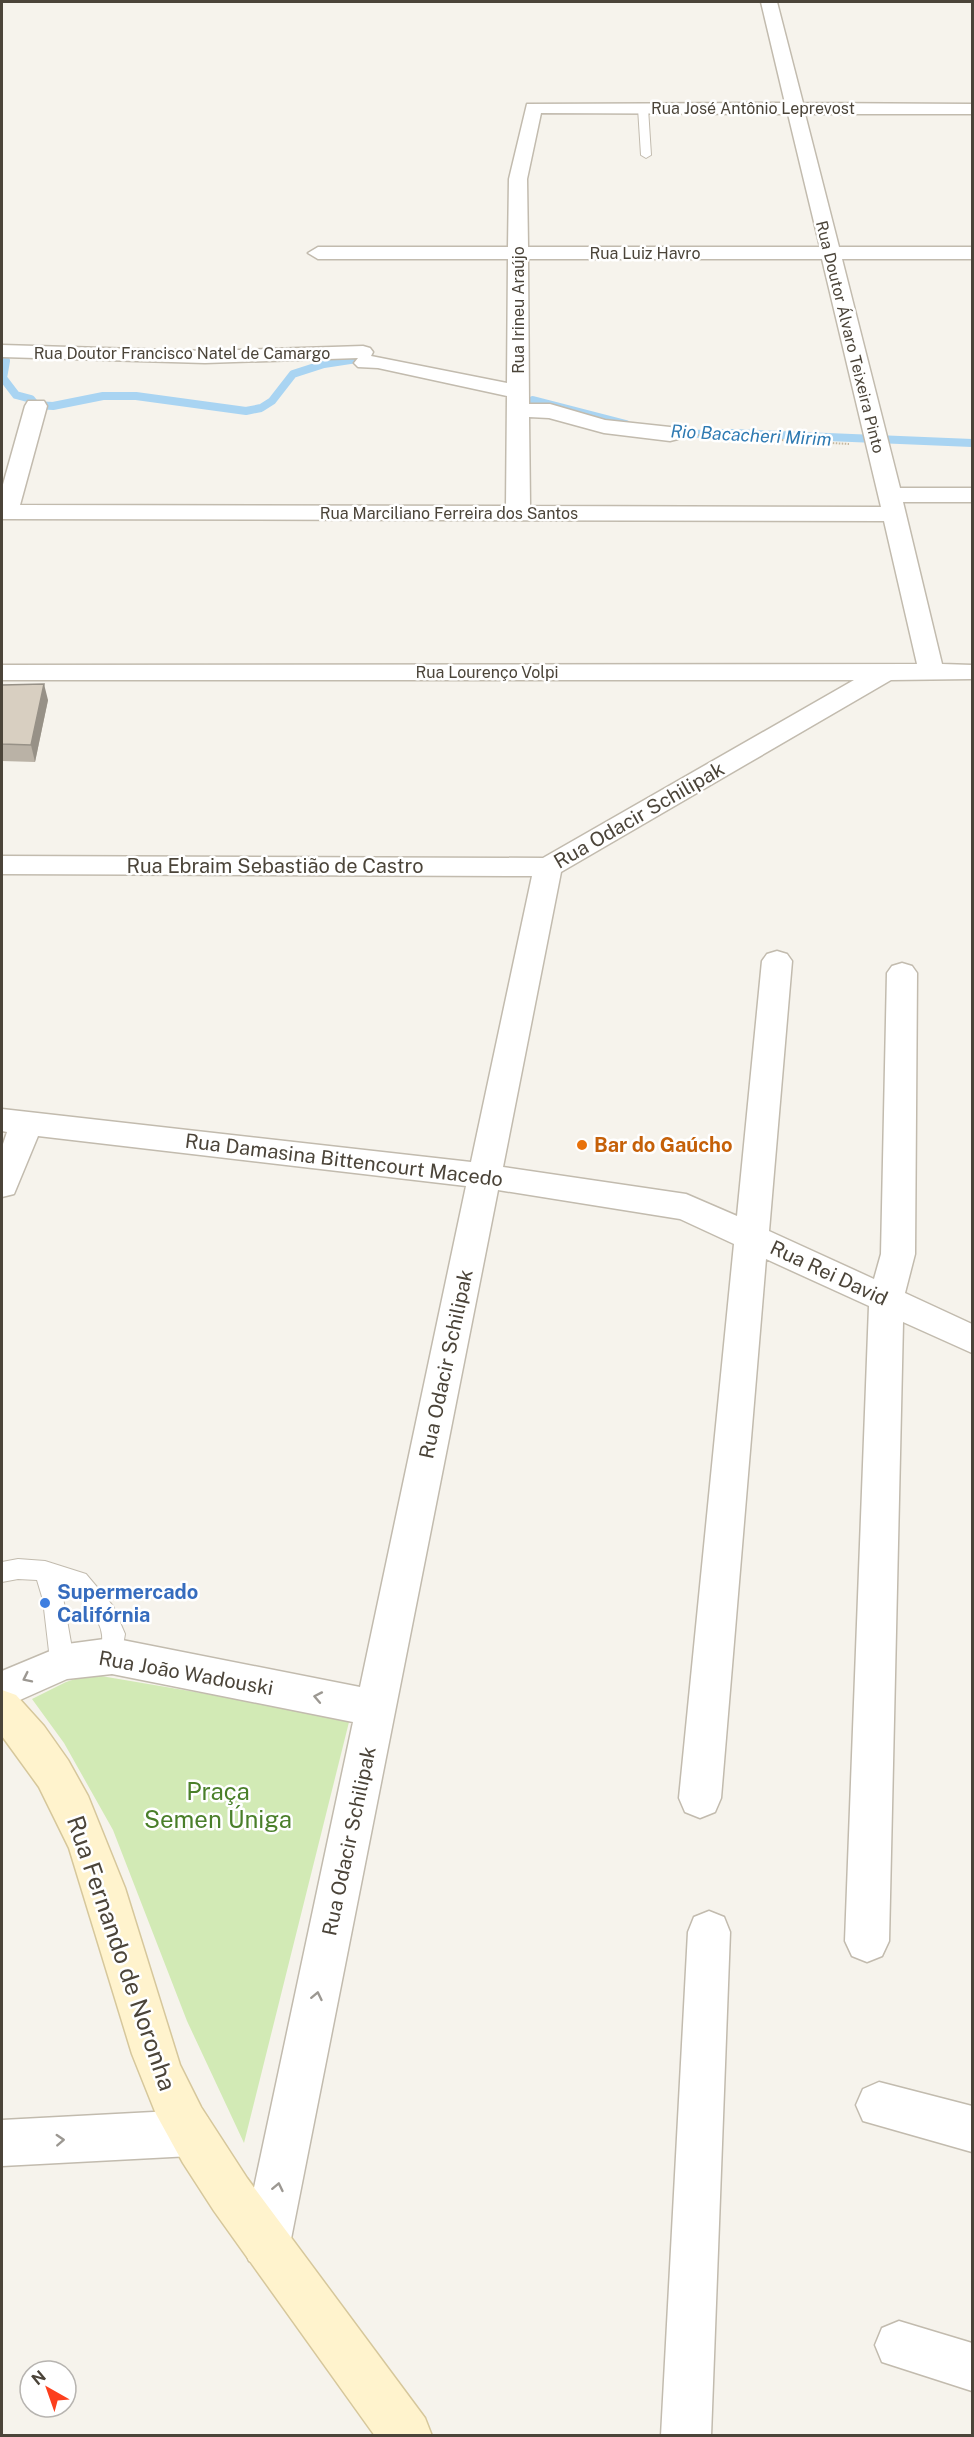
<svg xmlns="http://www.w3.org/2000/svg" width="974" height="2437" font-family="'Public Sans',sans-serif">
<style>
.green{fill:#d2eab5}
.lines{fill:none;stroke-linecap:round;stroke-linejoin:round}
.stream{stroke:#a9d4f2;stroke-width:8}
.lane-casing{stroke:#c2bbae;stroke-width:2}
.street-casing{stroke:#c2bbae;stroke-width:3}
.secondary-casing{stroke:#d6c79b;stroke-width:3}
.path{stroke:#c4b79f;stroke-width:2;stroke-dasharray:1.5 1.5;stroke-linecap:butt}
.lane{fill:#fff;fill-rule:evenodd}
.street{fill:#fff;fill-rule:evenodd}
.secondary{fill:#fff3cd;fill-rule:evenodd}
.wall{fill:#bab2a6}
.shaded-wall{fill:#979187}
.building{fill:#d8cfc1;stroke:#979187;stroke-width:1.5}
.oneway{stroke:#9c9892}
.food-dot{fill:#e8710a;stroke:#fff;stroke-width:2}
.shop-dot{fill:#3f7fe0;stroke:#fff;stroke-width:2}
.labels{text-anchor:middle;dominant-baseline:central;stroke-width:5;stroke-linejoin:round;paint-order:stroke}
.far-street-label{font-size:16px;fill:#4b4439;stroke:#fff}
.far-water-label{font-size:18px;font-style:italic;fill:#2e7ab2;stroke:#fff}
.street-label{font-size:20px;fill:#4b4439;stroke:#fff}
.food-label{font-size:20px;font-weight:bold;fill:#c56008;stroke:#fff;text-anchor:start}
.shop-label{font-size:20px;font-weight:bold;fill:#366cbe;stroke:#fff;text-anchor:start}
.near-park-label{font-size:24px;fill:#4a7f2a;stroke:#fff}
.near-street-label{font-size:24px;fill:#4b4439;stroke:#fff}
</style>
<rect width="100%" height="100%" fill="#f6f3ec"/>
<path class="green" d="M 84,1676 L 101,1676 L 350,1718 L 244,2143 L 187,2021 L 113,1830 L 64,1743 L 32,1699 L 66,1682 Z"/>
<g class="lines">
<path class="stream" d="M 2,360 L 6,361 L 3,378 L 16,395 L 31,399 L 36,405 L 53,406 L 103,396 L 136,396 L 246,411 L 261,408 L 272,401 L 293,374 L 324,364 L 370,357
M 533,400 L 626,424
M 668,430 L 688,434 L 733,433 L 972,443"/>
<g class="lane-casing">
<path id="lane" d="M 643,105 L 648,108 L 651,155 L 646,158 L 641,155 L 638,108 Z
M 18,1559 L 45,1561 L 86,1574 L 113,1606 L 125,1634 L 120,1663 L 112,1666 L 104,1663 C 99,1653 103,1646 102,1635 C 101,1618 77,1591 61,1586 L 74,1660 L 70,1667 L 62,1671 L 54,1667 L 50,1660 L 43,1600 L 37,1580 L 18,1579 L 2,1582 L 2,1562 Z"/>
</g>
<g class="street-casing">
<path id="street" d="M 761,2 L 777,2 L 803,103 L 972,104 L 972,114 L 805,114 L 839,247 L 972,247 L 972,259 L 842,259 L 900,488 L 972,488 L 972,502 L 903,502 L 942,664 L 972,665 L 972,679 L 891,680 L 561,872 L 503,1167 L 686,1194 L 737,1216 L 762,961 L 767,954 L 777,951 L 787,954 L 792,961 L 769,1231 L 874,1279 L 881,1254 L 887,973 L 892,966 L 902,963 L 912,966 L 917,973 L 915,1254 L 905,1293 L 972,1324 L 972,1353 L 903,1322 L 889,1941 L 882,1956 L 867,1962 L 852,1956 L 845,1941 L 869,1306 L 766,1259 L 721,1798 L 715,1812 L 700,1818 L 685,1812 L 679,1798 L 734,1244 L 680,1219 L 498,1190 L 290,2244 L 283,2261 L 266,2268 L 249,2261 L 242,2244 L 353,1722 L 112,1674 L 67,1679 L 2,1708 L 2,1671 L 67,1644 L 112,1638 L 360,1687 L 466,1186 L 38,1136 L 14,1194 L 2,1197 L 2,1147 L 7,1132 L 2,1131 L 2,1109 L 471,1162 L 532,876 L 2,874 L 2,856 L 543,858 L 854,680 L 2,680 L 2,665 L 917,664 L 884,521 L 2,519 L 2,488 L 25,406 L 28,401 L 44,401 L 47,406 L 20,505 L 506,506 L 507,396 L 378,368 L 358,367 L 354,363 L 358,358 L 205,363 L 2,357 L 2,345 L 205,351 L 363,346 L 370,348 L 373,352 L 371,356 L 507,383 L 508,259 L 318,259 L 308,253 L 318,247 L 508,247 L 509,179 L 527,104 L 785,103 ZM 541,113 L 788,114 L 820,247 L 528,247 L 527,179 ZM 528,259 L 822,259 L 881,507 L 530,506 L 529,417 L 549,418 L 604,433 L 670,441 L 678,439 L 681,434 L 678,429 L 670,427 L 605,420 L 550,404 L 529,404 Z
M 709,1911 L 724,1917 L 730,1932 L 711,2436 L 661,2436 L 688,1932 L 694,1917 Z
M 879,2082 L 972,2106 L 972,2152 L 863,2121 L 856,2105 L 863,2089 Z
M 191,2110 L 207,2117 L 214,2133 L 207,2149 L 191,2156 L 2,2166 L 2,2120 Z
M 899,2321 L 972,2343 L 972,2391 L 882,2362 L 875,2345 L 882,2328 Z"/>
</g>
<g class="secondary-casing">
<path id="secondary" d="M 2,1690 L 16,1695 L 44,1726 L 68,1760 L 88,1796 L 125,1888 L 180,2065 L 201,2107 L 247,2178 L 425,2418 L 432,2436 L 375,2436 L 214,2211 L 183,2163 L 156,2114 L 132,2054 L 69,1848 L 39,1787 L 2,1736 Z"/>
</g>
<path class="path" d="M 695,435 L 849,444"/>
<use href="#lane" class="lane"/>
<use href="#street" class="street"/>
<use href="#secondary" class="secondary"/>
</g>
<path class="wall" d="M 2,685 L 48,700 L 35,762 L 2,761 Z"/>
<path class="shaded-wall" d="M 44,684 L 48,700 L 35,762 L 31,745 Z"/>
<path class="building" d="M 44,684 L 31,745 L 2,744 L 2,685 Z"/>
<defs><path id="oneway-chevron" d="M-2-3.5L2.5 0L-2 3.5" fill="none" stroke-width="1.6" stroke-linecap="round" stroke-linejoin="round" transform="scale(1.5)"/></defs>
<g class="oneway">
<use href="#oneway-chevron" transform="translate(27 1678) rotate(154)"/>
<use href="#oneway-chevron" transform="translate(318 1697) rotate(-169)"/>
<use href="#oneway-chevron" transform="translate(317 1996) rotate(-78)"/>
<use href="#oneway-chevron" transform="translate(60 2140) rotate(-3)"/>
<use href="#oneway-chevron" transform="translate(278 2187) rotate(-78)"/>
</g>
<circle class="food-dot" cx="582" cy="1145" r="6"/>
<circle class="shop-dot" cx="45" cy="1603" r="6"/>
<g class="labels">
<g class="far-street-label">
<text x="753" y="108">Rua José Antônio Leprevost</text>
<text x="645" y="253">Rua Luiz Havro</text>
<text transform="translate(518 310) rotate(-90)">Rua Irineu Araújo</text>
<text transform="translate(850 337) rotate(76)">Rua Doutor Álvaro Teixeira Pinto</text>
<text x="182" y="353">Rua Doutor Francisco Natel de Camargo</text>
<text x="449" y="513">Rua Marciliano Ferreira dos Santos</text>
<text x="487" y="672">Rua Lourenço Volpi</text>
</g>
<g class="far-water-label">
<text transform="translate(751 435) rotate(3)">Rio Bacacheri Mirim</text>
</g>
<g class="street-label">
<text transform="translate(639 815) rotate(-30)">Rua Odacir Schilipak</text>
<text x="275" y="866">Rua Ebraim Sebastião de Castro</text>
<text transform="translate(344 1160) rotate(7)">Rua Damasina Bittencourt Macedo</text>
<text transform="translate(829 1273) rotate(25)">Rua Rei David</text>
<text transform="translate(446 1364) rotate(-78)">Rua Odacir Schilipak</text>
<text transform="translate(186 1673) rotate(10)">Rua João Wadouski</text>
<text transform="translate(349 1841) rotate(-78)">Rua Odacir Schilipak</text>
</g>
<g class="food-label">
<text x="594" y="1145">Bar do Gaúcho</text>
</g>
<g class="shop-label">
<text x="57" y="1592">Supermercado<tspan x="57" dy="23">Califórnia</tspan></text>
</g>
<g class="near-park-label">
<text x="218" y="1791">Praça<tspan x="218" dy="28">Semen Úniga</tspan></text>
</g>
<g class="near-street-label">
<text transform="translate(122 1953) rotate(71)">Rua Fernando de Noronha</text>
</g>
</g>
<rect width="974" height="2437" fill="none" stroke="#4b4439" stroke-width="6"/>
<g transform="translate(48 2389) rotate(320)"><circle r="28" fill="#ffffff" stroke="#b7b4b0" stroke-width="1.5"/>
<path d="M0-4.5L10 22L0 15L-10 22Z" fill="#fc3f1d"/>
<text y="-9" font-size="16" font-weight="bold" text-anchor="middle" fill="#4b4439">N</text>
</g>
</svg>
